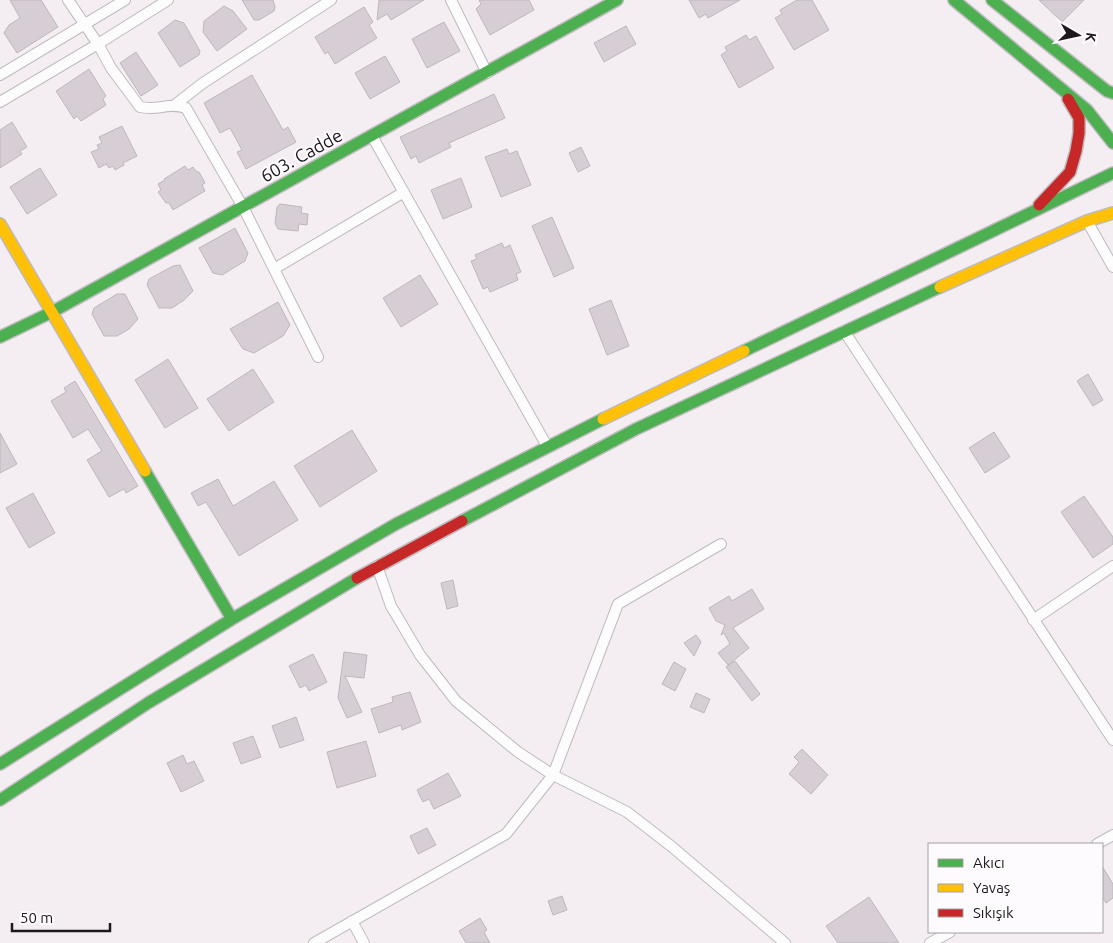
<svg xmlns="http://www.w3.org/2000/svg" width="1113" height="943" font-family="Ubuntu,sans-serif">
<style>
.building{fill:#d7cdd5;stroke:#bdb8bc}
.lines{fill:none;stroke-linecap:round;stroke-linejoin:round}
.street-casing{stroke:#bfbabe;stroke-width:12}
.fast-casing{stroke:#bfbabe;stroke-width:14}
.slow-casing{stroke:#bfbabe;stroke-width:14}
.jam-casing{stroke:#bfbabe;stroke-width:14}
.street{stroke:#fdfcfd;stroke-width:10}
.fast{stroke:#4caf50;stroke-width:11}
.slow{stroke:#ffc107;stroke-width:11}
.jam{stroke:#c62828;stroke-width:11}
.labels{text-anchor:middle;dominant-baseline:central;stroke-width:4;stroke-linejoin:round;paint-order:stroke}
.street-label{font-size:18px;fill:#1d181c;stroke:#fefbfe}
</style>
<rect width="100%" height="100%" fill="#f4eef3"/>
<path class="building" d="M 10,0 L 41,0 L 58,27 L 17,53 L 4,33 L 9,25 L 20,18 Z
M 242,0 L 273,0 L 275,7 L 274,11 L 259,20 L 254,20 Z
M 379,0 L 424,0 L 391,20 L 387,14 L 377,20 Z
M 479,0 L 529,0 L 534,10 L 490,35 L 476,9 L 481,4 Z
M 689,0 L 740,0 L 708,18 L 706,14 L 699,18 Z
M 797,0 L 812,0 L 829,30 L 794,50 L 775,18 L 782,14 L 780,10 Z
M 1039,0 L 1084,0 L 1062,22 Z
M 224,6 L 233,11 L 247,29 L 217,51 L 203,32 L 204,21 Z
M 364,7 L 373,22 L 369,25 L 377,38 L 335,64 L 328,52 L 325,54 L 315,37 Z
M 175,20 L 184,23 L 200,51 L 199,55 L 180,67 L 158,33 Z
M 444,22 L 460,51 L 427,68 L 412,39 Z
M 626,26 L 636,44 L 604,62 L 594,43 Z
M 746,35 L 749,40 L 756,36 L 774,68 L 739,88 L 721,55 L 727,51 L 725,47 Z
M 136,52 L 158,85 L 141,96 L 120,63 Z
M 385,56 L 400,82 L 370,99 L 355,73 Z
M 89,69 L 106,96 L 103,99 L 106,105 L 81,121 L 77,116 L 74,119 L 56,91 Z
M 252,75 L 283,130 L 288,127 L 296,142 L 246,169 L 237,152 L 242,150 L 230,128 L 220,133 L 204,103 Z
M 494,94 L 505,118 L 449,143 L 451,147 L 419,163 L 416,156 L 411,159 L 400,137 Z
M 12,122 L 27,147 L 20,151 L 22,154 L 0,168 L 0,130 Z
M 122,126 L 137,156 L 123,163 L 124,165 L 115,170 L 113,166 L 109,168 L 106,164 L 99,168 L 91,152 L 99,149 L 97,145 L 102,143 L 99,137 Z
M 581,147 L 590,166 L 578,172 L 569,153 Z
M 507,149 L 509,154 L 517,151 L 531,185 L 501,197 L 485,157 Z
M 185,166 L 188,170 L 193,167 L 197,172 L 199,172 L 205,183 L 202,185 L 205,191 L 173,210 L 169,203 L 166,203 L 158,192 L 161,190 L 158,184 L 165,180 L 164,179 Z
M 40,168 L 57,195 L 27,214 L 10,187 Z
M 461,178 L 472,207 L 443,219 L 431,190 Z
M 280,204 L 302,207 L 301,213 L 308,214 L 307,225 L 299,224 L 298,231 L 278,229 L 275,223 L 277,207 Z
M 552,217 L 574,268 L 554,277 L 532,226 Z
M 235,228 L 248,253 L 245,261 L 222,275 L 213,273 L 199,248 Z
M 502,243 L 504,248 L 510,245 L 521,272 L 516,274 L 518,280 L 490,292 L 488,287 L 483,289 L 471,261 L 477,259 L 475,255 Z
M 180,265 L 193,291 L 184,300 L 172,308 L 159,308 L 147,285 L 149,279 L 173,266 Z
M 420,275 L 438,304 L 401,327 L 383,298 Z
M 117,294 L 125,294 L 138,319 L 129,329 L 117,336 L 104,336 L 92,314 L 94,308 Z
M 611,300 L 629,346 L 607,355 L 589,309 Z
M 278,302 L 290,325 L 283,336 L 254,353 L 243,349 L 230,329 Z
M 168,359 L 198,408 L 165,428 L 135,380 Z
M 253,369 L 274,402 L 229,431 L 207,399 Z
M 1088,374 L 1103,400 L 1093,406 L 1077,381 Z
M 75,381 L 138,486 L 126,493 L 124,489 L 109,497 L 87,460 L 102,451 L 88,429 L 73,438 L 51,401 L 66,392 L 64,388 Z
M 352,430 L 377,471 L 320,507 L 294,466 Z
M 994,432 L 1010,457 L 985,473 L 969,448 Z
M 0,433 L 17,464 L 0,473 Z
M 218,479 L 233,506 L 274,481 L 298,520 L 239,556 L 206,502 L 198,506 L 191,493 Z
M 33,493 L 55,533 L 29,548 L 6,508 Z
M 1084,496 L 1113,537 L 1113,544 L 1093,558 L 1061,512 Z
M 453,580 L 458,606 L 447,609 L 441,583 Z
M 752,589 L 764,609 L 733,628 L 749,648 L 728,665 L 718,653 L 730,644 L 724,633 L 721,635 L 725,625 L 716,621 L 709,608 L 729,596 L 732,601 Z
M 696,635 L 701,642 L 694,656 L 684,643 Z
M 344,652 L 367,655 L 364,678 L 345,676 L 362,712 L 347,718 L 338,698 Z
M 313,654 L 327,682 L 309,691 L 306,685 L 300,688 L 289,666 Z
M 735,661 L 760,694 L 752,701 L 726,667 Z
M 674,662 L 686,669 L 675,691 L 662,684 Z
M 410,692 L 421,722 L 402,730 L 401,725 L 379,733 L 371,709 L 393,702 L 392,697 Z
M 696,693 L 710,699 L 704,713 L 690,707 Z
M 296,717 L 304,740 L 280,748 L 272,726 Z
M 253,736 L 261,757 L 241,764 L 233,743 Z
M 366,741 L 376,776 L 337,788 L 327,752 Z
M 802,749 L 828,775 L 811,794 L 789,774 L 799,762 L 794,757 Z
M 183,755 L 187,764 L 194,761 L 204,781 L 181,792 L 167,763 Z
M 448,773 L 461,796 L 434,809 L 429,799 L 423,802 L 417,790 Z
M 427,828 L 436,845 L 418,854 L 410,836 Z
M 1102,866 L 1113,884 L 1113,898 L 1106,903 L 1102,897 Z
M 562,896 L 567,910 L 553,915 L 548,901 Z
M 869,897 L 899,943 L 838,943 L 826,926 Z
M 480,918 L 487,930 L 484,932 L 490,943 L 466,943 L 459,931 Z"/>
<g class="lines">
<g class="street-casing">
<path id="street" d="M 68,0 L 98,44 L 111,68 L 140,107 C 158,111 169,102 186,108 L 243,207 L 318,357
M 451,0 L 487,73
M 0,75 L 125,0
M 0,102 L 98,44 L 168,0
M 176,104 L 203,83 L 331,0
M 372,136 L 547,446
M 1087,221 L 1113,267
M 274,269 L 404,192
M 844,331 L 1113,740
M 377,566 L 391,606 L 420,655 L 456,701 L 518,752 L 553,775 L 627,812 L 671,846 L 785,943
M 1033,620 L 1113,566
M 1097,844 L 1113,835
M 352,921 L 364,943
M 314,943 L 506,834 L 553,775 L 618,604 L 721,544
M 930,943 L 950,932"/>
</g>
<g class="fast-casing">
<path id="fast" d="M 954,0 L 1087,110 L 1113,143
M 992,0 L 1107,91 L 1113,93
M 0,337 L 52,312 L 617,0
M 744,351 L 1113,173
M 145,471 L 232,619
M 462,521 L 636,429 L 940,287
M 0,764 L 232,619 L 396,524 L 603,419
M 0,800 L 148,703 L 357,578"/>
</g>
<g class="slow-casing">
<path id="slow" d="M 0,224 L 145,471
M 940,287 L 1087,221 L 1113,213
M 603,419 L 744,351"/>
</g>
<g class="jam-casing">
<path id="jam" d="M 1039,205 L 1070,172 L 1076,151 L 1079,133 L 1079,118 L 1068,99
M 357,578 L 462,521"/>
</g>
<use href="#street" class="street"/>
<use href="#fast" class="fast"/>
<use href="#slow" class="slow"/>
<use href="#jam" class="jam"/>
</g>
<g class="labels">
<g class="street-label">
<text transform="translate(301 155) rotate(-29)">603. Cadde</text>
</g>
</g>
<rect x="928" y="843" width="175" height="90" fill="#fefbfe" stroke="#a4a0a4"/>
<rect x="938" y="859" width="25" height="8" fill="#4caf50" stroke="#a4a0a4"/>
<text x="973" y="868" font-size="15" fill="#1d181c">Akıcı</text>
<rect x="938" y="884" width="25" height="8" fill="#ffc107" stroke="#a4a0a4"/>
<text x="973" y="893" font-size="15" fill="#1d181c">Yavaş</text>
<rect x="938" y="909" width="25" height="8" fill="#c62828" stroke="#a4a0a4"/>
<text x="973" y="918" font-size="15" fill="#1d181c">Sıkışık</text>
<g transform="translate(1078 35) rotate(99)" stroke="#fefbfe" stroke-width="4" paint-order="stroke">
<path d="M0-4L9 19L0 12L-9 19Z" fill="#1d181c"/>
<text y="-8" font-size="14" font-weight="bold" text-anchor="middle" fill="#1d181c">K</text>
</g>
<path d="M12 923v8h98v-8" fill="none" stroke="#1d181c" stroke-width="2.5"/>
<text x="20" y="923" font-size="15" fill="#1d181c" stroke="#fefbfe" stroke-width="4" paint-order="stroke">50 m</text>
</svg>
